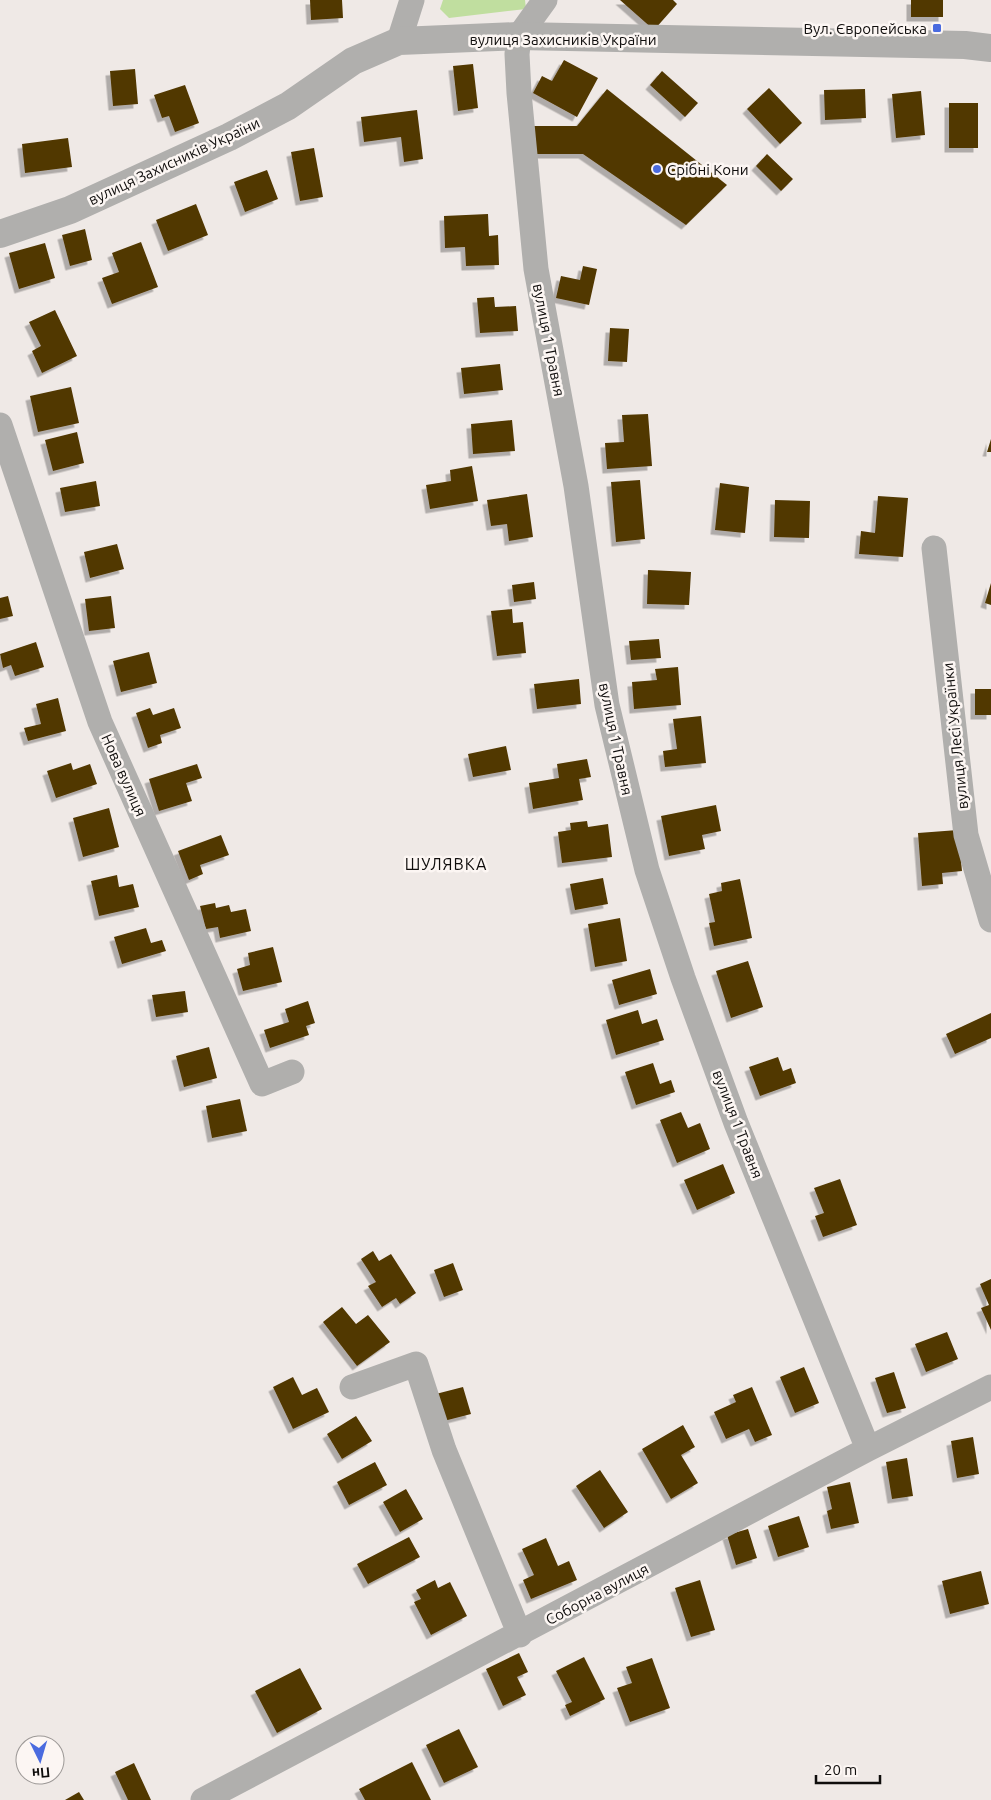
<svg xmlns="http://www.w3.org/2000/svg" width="991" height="1800" font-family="Ubuntu,sans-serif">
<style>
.green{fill:#c0de9f}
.building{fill:#513703;filter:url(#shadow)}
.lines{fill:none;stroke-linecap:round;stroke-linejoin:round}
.minor{stroke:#b0afad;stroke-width:25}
.tertiary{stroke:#b0afad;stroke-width:28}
.poi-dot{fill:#4a6bdf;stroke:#fcf6f3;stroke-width:2}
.labels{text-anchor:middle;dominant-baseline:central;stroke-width:5;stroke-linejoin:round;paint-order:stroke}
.poi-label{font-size:15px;fill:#0f0d0c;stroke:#fcf6f3;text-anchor:end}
.street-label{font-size:15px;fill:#0f0d0c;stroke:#fcf6f3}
.neighbourhood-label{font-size:16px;letter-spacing:1px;fill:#0f0d0c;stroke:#fcf6f3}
</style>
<defs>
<filter id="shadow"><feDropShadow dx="-4.5" dy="4.5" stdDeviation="0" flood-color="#0004"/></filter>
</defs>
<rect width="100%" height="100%" fill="#efe9e6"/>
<path class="green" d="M 443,0 L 525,0 L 526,9 L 449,18 L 440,9 Z"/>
<path class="building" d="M 310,0 L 342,0 L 343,18 L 311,20 Z
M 620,0 L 673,0 L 677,4 L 654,30 Z
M 911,0 L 943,0 L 943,17 L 911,17 Z
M 564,60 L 598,78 L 577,117 L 533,93 L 542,76 L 552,81 Z
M 473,64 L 478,108 L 458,111 L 453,66 Z
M 135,69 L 138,104 L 113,106 L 110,71 Z
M 662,71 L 698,103 L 685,117 L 650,85 Z
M 185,85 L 199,123 L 175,132 L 169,116 L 162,118 L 154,95 Z
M 769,88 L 802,123 L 780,144 L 747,109 Z
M 607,89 L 727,185 L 686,225 L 583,154 L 534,154 L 534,126 L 577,126 Z
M 865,89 L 866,118 L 825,120 L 824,90 Z
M 921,91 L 925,135 L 896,138 L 892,94 Z
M 949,103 L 978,103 L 978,148 L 949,148 Z
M 417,110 L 423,159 L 404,162 L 401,137 L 364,142 L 361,117 Z
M 68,138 L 72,167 L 25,173 L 22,144 Z
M 314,148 L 323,197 L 300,201 L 291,152 Z
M 767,154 L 793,179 L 781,191 L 756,166 Z
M 267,170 L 278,199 L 245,212 L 234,182 Z
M 196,204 L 208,235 L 168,251 L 156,220 Z
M 488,214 L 489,236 L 498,235 L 499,265 L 466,266 L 465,247 L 445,248 L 444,216 Z
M 85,229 L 92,260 L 70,266 L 62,235 Z
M 141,242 L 158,287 L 112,304 L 102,278 L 119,272 L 112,253 Z
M 45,243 L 55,278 L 19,289 L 9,253 Z
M 583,266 L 597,269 L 589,305 L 556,298 L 561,276 L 580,280 Z
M 494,297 L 495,307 L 516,306 L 518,331 L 480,333 L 477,298 Z
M 55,310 L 77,356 L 42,373 L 32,351 L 41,346 L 29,322 Z
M 610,328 L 629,329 L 627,362 L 608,361 Z
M 500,364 L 503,390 L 464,394 L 461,368 Z
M 71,387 L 79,423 L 38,432 L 30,396 Z
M 648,414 L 652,466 L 607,469 L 605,443 L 624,442 L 622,415 Z
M 512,420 L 515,451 L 473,454 L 471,424 Z
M 77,432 L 84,463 L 53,471 L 45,440 Z
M 991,439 L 991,452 L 987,452 Z
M 472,466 L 478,501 L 430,509 L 426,485 L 451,481 L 450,470 Z
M 640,480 L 645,539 L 616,542 L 611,482 Z
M 96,481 L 100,506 L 65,512 L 60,488 Z
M 720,483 L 749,487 L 745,533 L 715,530 Z
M 527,494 L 533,537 L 509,541 L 507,524 L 491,526 L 487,500 Z
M 878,496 L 908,498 L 903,557 L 859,554 L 861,531 L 875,533 Z
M 775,500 L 810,501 L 809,538 L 774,537 Z
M 117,544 L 124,569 L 90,578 L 84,552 Z
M 648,570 L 691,572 L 689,605 L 647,604 Z
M 534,582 L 536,599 L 514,602 L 512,585 Z
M 991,583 L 991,605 L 985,603 Z
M 8,596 L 13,616 L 0,619 L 0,598 Z
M 111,596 L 115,628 L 89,631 L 85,599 Z
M 512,609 L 513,623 L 523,622 L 526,653 L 497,656 L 491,611 Z
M 659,639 L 661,658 L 631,660 L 629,641 Z
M 36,642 L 44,667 L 15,676 L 11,665 L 3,668 L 0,654 Z
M 149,652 L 157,683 L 121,692 L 113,661 Z
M 678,667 L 681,705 L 634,709 L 632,682 L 657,680 L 655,669 Z
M 579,679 L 581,704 L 537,709 L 534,684 Z
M 975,689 L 991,689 L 991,715 L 975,715 Z
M 58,698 L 66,731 L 28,741 L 24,728 L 41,724 L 36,704 Z
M 150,708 L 153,715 L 174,708 L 181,728 L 160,735 L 162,743 L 148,748 L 136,713 Z
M 701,716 L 706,763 L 665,767 L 663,751 L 677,749 L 673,719 Z
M 506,746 L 511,770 L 473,777 L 468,754 Z
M 587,759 L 591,777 L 579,779 L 583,800 L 533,809 L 529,783 L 559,778 L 557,764 Z
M 71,763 L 73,770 L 90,764 L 97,784 L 56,798 L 47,771 Z
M 197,764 L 202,778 L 186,783 L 192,801 L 159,811 L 149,779 Z
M 716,805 L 721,831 L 702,835 L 705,849 L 669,856 L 661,816 Z
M 109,808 L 119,847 L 83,857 L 73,818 Z
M 587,821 L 588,827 L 608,824 L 612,857 L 562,863 L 558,832 L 571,830 L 570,823 Z
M 958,830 L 962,871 L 942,873 L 943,884 L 922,886 L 918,833 Z
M 221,835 L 229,855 L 200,865 L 203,874 L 189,880 L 178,851 Z
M 117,875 L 119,887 L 133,884 L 139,907 L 99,916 L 91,881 Z
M 603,878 L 608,904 L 575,910 L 570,884 Z
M 740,879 L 752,938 L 714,946 L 709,923 L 715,922 L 709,894 L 722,891 L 721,883 Z
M 215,903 L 216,908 L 229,905 L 231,912 L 246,909 L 251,931 L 220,938 L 218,927 L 206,929 L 200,906 Z
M 620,918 L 627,961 L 595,967 L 588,924 Z
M 146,928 L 151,943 L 162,940 L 166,951 L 122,964 L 114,937 Z
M 273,947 L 282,982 L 243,991 L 237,969 L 250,965 L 248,953 Z
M 748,961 L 763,1007 L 731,1018 L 716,971 Z
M 650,969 L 657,994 L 619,1005 L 612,980 Z
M 185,991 L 188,1012 L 156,1017 L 152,995 Z
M 308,1001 L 315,1023 L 306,1026 L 309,1035 L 270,1048 L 264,1030 L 289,1022 L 285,1009 Z
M 638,1010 L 642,1024 L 657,1019 L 664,1040 L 616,1055 L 606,1020 Z
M 991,1013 L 991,1038 L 955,1054 L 946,1034 Z
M 209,1047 L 217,1078 L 184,1087 L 176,1056 Z
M 778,1057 L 783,1071 L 791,1068 L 796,1083 L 760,1096 L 749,1067 Z
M 653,1063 L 660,1084 L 671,1080 L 675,1092 L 636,1105 L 625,1072 Z
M 240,1099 L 247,1131 L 212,1138 L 206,1106 Z
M 681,1112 L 688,1128 L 700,1123 L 710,1149 L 677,1163 L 660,1120 Z
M 723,1164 L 735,1193 L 697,1210 L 684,1180 Z
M 840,1179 L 857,1225 L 823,1237 L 815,1216 L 824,1213 L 814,1188 Z
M 373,1251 L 379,1261 L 391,1254 L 416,1293 L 400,1304 L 396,1298 L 382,1307 L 368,1286 L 376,1282 L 361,1259 Z
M 453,1263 L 463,1290 L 444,1297 L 434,1270 Z
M 991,1279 L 991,1330 L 981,1308 L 989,1305 L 980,1284 Z
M 342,1307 L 356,1324 L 368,1315 L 390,1342 L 357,1366 L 323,1322 Z
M 947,1332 L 958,1359 L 926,1372 L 915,1344 Z
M 804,1367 L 819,1403 L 795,1413 L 780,1377 Z
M 894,1372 L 906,1408 L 887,1413 L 875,1378 Z
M 293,1377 L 302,1395 L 317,1388 L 329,1412 L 293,1429 L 273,1387 Z
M 463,1387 L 471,1414 L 436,1423 L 428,1396 Z
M 752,1387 L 772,1435 L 755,1442 L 749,1429 L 726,1439 L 714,1412 L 736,1402 L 733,1395 Z
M 356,1416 L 372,1441 L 342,1459 L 327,1434 Z
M 683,1425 L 695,1447 L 681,1455 L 698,1483 L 671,1499 L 642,1449 Z
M 973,1437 L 979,1474 L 957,1478 L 951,1441 Z
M 907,1458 L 913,1496 L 892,1499 L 886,1462 Z
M 375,1462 L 387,1485 L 349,1505 L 337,1482 Z
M 600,1470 L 628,1512 L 604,1528 L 576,1486 Z
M 850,1482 L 859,1523 L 831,1529 L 827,1511 L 832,1509 L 827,1487 Z
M 406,1489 L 423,1519 L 400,1532 L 383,1502 Z
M 799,1516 L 809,1547 L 778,1557 L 768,1526 Z
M 748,1529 L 757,1558 L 736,1565 L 727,1535 Z
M 409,1537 L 420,1557 L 368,1584 L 357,1564 Z
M 546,1538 L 558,1566 L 569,1561 L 577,1580 L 531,1599 L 523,1580 L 534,1575 L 522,1549 Z
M 981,1571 L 989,1604 L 950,1614 L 942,1581 Z
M 435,1580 L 438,1588 L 450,1582 L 467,1616 L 431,1635 L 414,1602 L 421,1599 L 416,1590 Z
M 700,1580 L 715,1630 L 691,1637 L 675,1588 Z
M 519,1653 L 528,1672 L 517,1677 L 526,1695 L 503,1706 L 486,1669 Z
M 584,1657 L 605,1699 L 570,1716 L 565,1705 L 572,1702 L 556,1671 Z
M 652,1658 L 670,1708 L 630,1722 L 617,1688 L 632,1683 L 626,1667 Z
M 300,1668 L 322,1709 L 277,1733 L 255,1691 Z
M 459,1729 L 478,1767 L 444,1783 L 426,1745 Z
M 412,1762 L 431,1800 L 365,1800 L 359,1789 Z
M 134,1763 L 151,1800 L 128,1800 L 115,1772 Z
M 79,1792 L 84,1800 L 65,1800 Z"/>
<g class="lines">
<path class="minor" d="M 545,0 L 519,36 L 517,54 L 519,93 L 536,269 L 576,486 L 607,705 L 647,870 L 683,978 L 736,1123 L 868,1449
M 399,41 L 412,0
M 0,425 L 100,722 L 262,1084 L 292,1072
M 934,548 L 966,835 L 991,920
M 352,1387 L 416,1364 L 444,1450 L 520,1635
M 203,1800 L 868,1449 L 991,1387"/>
<path class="tertiary" d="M 0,234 L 70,210 L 229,137 L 288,106 L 353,61 L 399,41 L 519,36 L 965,45 L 991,48"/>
</g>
<g class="poi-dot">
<rect x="932" y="23" width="10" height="10" rx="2.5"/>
<circle cx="657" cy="169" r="5"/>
</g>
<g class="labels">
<g class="poi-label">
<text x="927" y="28">Вул. Європейська</text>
<text x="667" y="169" text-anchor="start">Срібні Кони</text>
</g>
<g class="street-label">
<text x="563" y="39">вулиця Захисників України</text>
<text transform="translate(174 161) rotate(-25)">вулиця Захисників України</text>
<text transform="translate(549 340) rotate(79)">вулиця 1 Травня</text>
<text transform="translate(955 736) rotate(-96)">вулиця Лесі Українки</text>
<text transform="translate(616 739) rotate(78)">вулиця 1 Травня</text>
<text transform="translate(124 775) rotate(66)">Нова вулиця</text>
<text transform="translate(738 1124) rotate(69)">вулиця 1 Травня</text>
<text transform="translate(597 1594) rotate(-28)">Соборна вулиця</text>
</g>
<g class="neighbourhood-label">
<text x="446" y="864">ШУЛЯВКА</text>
</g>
</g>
<g transform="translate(40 1760) rotate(175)"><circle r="24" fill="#fcf6f3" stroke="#9d9997"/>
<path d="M0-4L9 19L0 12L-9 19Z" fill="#4a6bdf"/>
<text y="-8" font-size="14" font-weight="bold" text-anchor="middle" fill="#0f0d0c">Пн</text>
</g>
<path d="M816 1775v8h64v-8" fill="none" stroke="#0f0d0c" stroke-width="2.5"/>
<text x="824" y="1775" font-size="15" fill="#0f0d0c" stroke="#fcf6f3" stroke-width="4" paint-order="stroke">20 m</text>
</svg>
